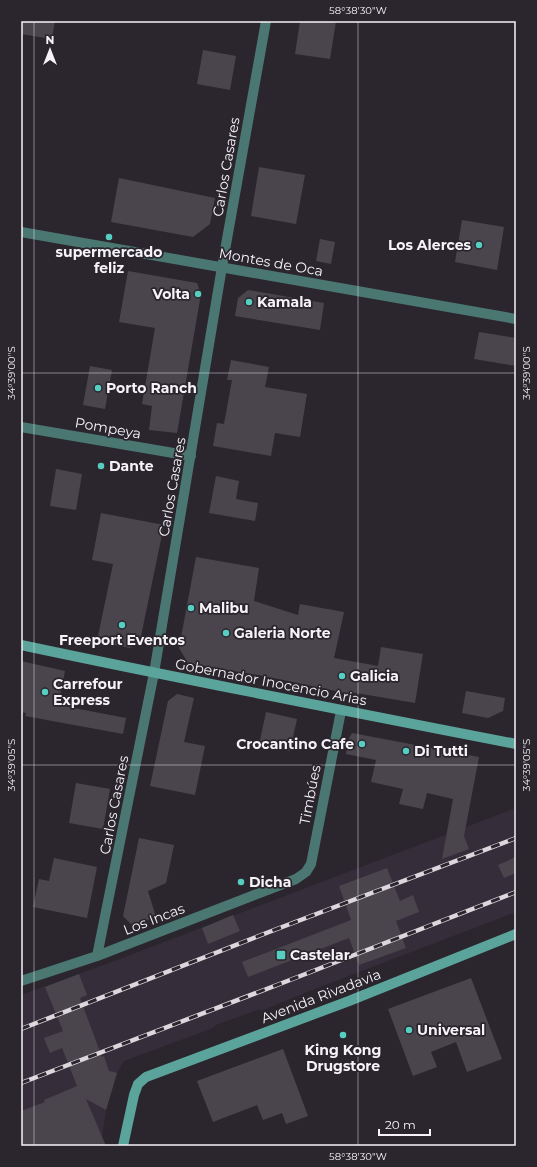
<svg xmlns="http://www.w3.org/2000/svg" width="537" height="1167" font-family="Montserrat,sans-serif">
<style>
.built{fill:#352d3a}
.building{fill:#4a454d}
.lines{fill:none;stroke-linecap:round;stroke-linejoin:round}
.street{stroke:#4b7772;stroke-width:10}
.secondary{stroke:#5ba49c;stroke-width:10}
.rail-casing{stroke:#dbd7dd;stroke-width:4.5}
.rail{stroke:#2b262e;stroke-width:3;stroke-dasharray:9;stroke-linecap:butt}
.ticks{fill:none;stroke:#f6f3f8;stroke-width:1;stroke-opacity:0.45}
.poi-dot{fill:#57cec2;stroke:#2b262e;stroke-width:1.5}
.labels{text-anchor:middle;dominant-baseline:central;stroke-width:3.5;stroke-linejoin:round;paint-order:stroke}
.street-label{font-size:14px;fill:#f6f3f8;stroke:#2b262e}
.poi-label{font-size:14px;font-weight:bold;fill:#f6f3f8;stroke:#2b262e;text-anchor:start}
.neatline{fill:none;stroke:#f6f3f8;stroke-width:1.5}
.ticks-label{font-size:10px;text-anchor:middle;fill:#f6f3f8}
</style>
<rect width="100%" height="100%" fill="#2b262e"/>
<path class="built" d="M 516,808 L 516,912 L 307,992 L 261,1011 L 260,1009 L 216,1025 L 213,1028 L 124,1061 L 117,1073 L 106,1110 L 101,1145 L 21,1146 L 21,995 L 109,963 Z"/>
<path class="building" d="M 21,21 L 55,21 L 52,39 L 21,34 Z
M 300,21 L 336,21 L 330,59 L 295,54 Z
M 203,50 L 236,56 L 230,90 L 197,84 Z
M 259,167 L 305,175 L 296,224 L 251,216 Z
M 119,178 L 215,198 L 210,224 L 193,237 L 111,222 Z
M 462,220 L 504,227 L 497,270 L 455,262 Z
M 320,239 L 335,242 L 331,264 L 316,261 Z
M 128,271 L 197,283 L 201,294 L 177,433 L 149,430 L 152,406 L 142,404 L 155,328 L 119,322 Z
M 248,290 L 324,303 L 320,330 L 235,316 L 238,298 Z
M 479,332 L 516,338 L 516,366 L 474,359 Z
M 231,360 L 269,367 L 265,387 L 307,394 L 300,437 L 275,433 L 271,456 L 213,446 L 217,423 L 224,424 L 232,380 L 227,380 Z
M 90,366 L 112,370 L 105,409 L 83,405 Z
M 56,469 L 82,474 L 76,510 L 50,506 Z
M 216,476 L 239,481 L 236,499 L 258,503 L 255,521 L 209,513 Z
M 101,513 L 164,525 L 140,641 L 130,648 L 97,641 L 113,564 L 92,560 Z
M 196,557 L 259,568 L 254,601 L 298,615 L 300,604 L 344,612 L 334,658 L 378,666 L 381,647 L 423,654 L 415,703 L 350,692 L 350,694 L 264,676 L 188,663 L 179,648 Z
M 21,661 L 65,671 L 58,705 L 126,718 L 123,734 L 25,716 L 26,713 L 21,712 Z
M 466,691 L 505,698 L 503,711 L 488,718 L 462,713 Z
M 177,694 L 194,698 L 184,742 L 205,746 L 195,795 L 150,786 L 168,701 Z
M 266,712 L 297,719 L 290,751 L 259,745 Z
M 352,733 L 479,757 L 464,836 L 469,849 L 442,859 L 453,799 L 427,793 L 423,809 L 399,804 L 403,789 L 371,782 L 376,760 L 346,754 L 349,738 Z
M 76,783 L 110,789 L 103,829 L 69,823 Z
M 139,838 L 174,845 L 166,883 L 148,891 L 156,917 L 133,926 L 123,916 Z
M 516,857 L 516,873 L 504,878 L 498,865 Z
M 54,858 L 97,867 L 87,918 L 33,907 L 39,879 L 49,881 Z
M 387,868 L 400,901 L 413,895 L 419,912 L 396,921 L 406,948 L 359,965 L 349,938 L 248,977 L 242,962 L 351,920 L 339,886 Z
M 233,915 L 240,931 L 208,944 L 202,928 Z
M 79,974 L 87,995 L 80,998 L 102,1057 L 104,1056 L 109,1071 L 117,1073 L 106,1110 L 86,1099 L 106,1146 L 21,1146 L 21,1111 L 45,1102 L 44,1100 L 77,1086 L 62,1048 L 50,1053 L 44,1038 L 63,1031 L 45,987 Z
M 471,978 L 502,1059 L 467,1072 L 456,1042 L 431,1052 L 437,1067 L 413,1076 L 388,1009 Z
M 283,1049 L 308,1116 L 286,1124 L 282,1113 L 263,1120 L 257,1105 L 213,1122 L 197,1081 Z"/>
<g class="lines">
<path class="street" d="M 21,232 L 516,319
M 21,427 L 191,456
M 97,956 L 154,673 L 222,267 L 266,21
M 21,981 L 97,956 L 296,879 L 306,872 L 311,864 L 341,711"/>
<path class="secondary" d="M 21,645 C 186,680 351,712 516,744
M 123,1146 L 134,1095 L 138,1084 L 146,1077 L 349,1001 L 516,934"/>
<g class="rail-casing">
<path id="rail" d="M 21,1029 L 269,932 L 516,838
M 21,1083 L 290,980 L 516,892"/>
</g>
<use href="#rail" class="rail"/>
</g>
<path class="ticks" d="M 34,21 L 34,1146M 358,21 L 358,1146M 21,373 L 516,373M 21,765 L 516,765"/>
<g class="poi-dot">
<circle cx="109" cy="237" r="4"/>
<circle cx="479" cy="245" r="4"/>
<circle cx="198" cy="294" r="4"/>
<circle cx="249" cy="302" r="4"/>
<circle cx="98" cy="388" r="4"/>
<circle cx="101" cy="466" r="4"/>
<circle cx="191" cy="608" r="4"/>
<circle cx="122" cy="625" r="4"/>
<circle cx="226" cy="633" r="4"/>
<circle cx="342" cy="676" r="4"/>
<circle cx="45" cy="692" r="4"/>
<circle cx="362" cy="744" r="4"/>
<circle cx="406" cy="751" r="4"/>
<circle cx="241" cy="882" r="4"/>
<rect x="276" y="950" width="10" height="10" rx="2"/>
<circle cx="409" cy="1030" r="4"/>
<circle cx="343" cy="1035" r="4"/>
</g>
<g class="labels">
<g class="street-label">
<text transform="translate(226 167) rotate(-80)">Carlos Casares</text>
<text transform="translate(271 262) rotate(10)">Montes de Oca</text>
<text transform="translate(108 428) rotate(10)">Pompeya</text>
<text transform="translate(172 487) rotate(-80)">Carlos Casares</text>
<text transform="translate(271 682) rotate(11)">Gobernador Inocencio Arias</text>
<text transform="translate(310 795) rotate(-79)">Timbúes</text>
<text transform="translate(114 805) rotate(-79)">Carlos Casares</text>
<text transform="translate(154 919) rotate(-21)">Los Incas</text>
<text transform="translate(321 996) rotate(-21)">Avenida Rivadavia</text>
</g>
<g class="poi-label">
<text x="471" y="245" text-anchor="end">Los Alerces</text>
<text x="109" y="252" text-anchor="middle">supermercado<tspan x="109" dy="16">feliz</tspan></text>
<text x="190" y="294" text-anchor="end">Volta</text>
<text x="257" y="302">Kamala</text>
<text x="106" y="388">Porto Ranch</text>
<text x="109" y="466">Dante</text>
<text x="199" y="608">Malibu</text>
<text x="234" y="633">Galeria Norte</text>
<text x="122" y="640" text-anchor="middle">Freeport Eventos</text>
<text x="350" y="676">Galicia</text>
<text x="53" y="684">Carrefour<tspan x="53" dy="16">Express</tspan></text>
<text x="354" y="744" text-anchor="end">Crocantino Cafe</text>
<text x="414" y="751">Di Tutti</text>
<text x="249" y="882">Dicha</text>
<text x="290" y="955">Castelar</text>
<text x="417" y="1030">Universal</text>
<text x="343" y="1050" text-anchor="middle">King Kong<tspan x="343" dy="16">Drugstore</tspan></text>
</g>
</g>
<rect width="537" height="1167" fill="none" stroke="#2b262e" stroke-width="44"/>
<g transform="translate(50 50)" stroke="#2b262e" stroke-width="3" paint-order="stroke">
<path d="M0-3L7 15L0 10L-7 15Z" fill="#f6f3f8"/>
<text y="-6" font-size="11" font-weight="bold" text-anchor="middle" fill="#f6f3f8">N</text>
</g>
<path d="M379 1129v6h51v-6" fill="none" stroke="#f6f3f8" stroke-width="2"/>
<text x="385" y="1129" font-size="12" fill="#f6f3f8" stroke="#2b262e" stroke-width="3" paint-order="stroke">20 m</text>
<rect x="22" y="22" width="493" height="1123" class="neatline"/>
<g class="ticks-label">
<text x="358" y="14">58°38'30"W</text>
<text transform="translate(11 373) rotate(-90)" y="4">34°39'00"S</text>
<text transform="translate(526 373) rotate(-90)" y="4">34°39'00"S</text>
<text transform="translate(11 765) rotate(-90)" y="4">34°39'05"S</text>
<text transform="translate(526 765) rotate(-90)" y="4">34°39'05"S</text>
<text x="358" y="1160">58°38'30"W</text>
</g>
</svg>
